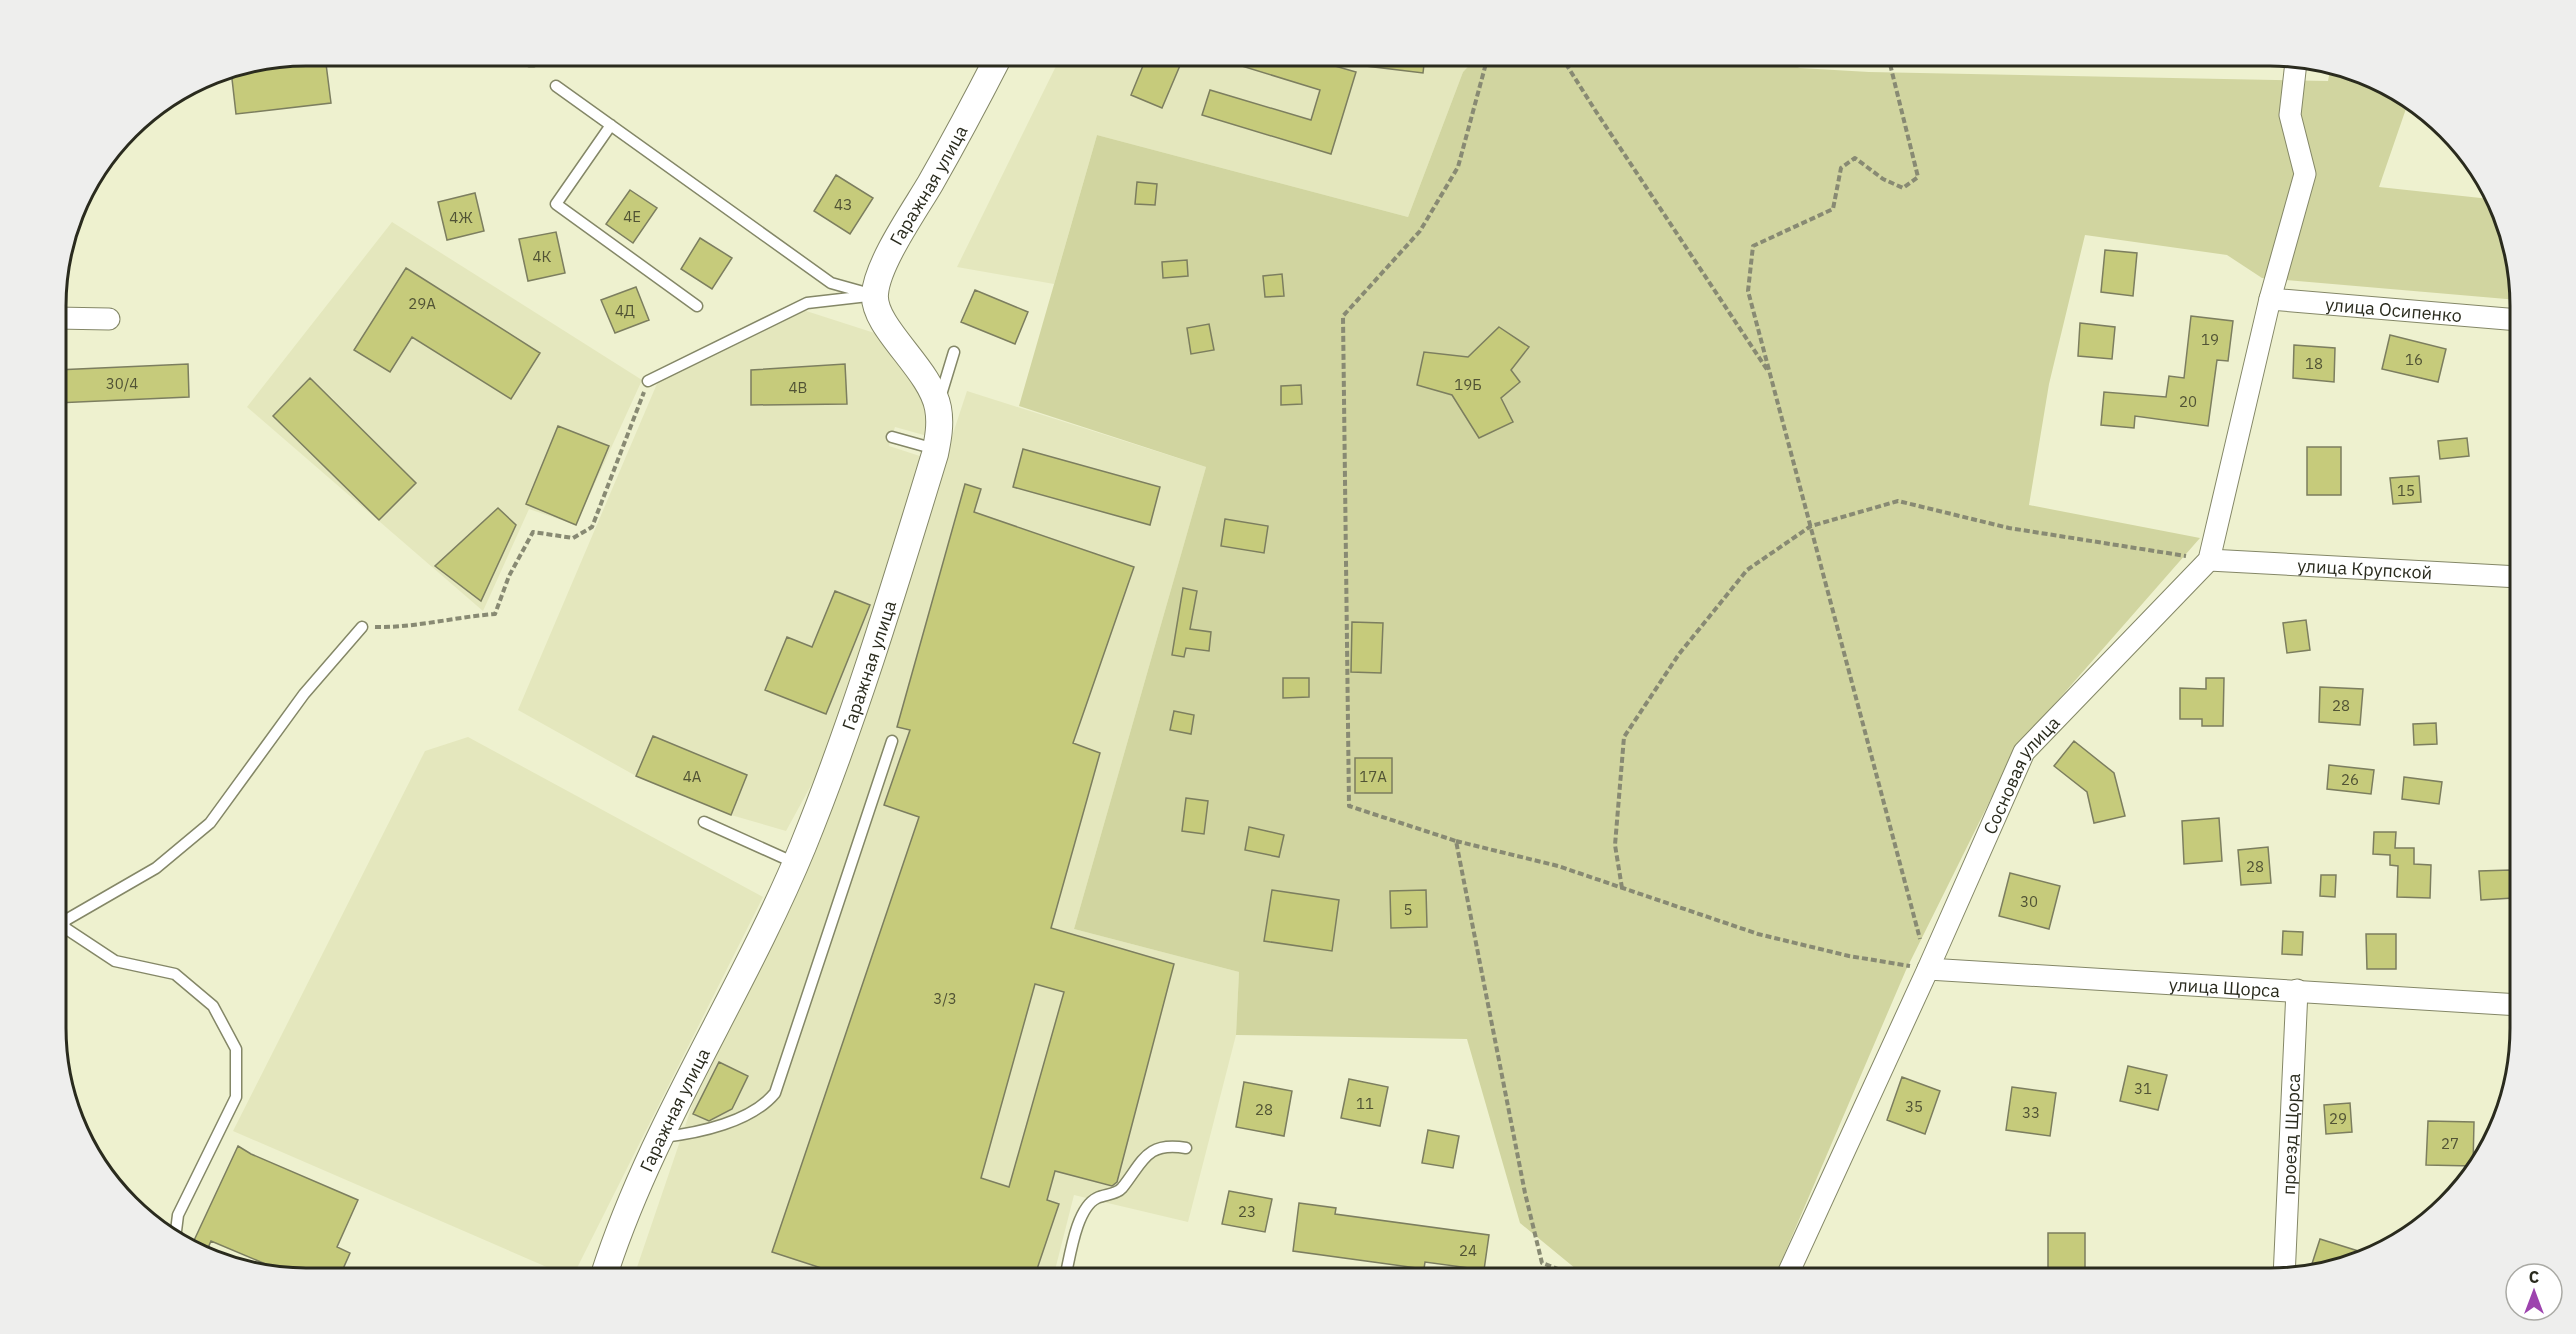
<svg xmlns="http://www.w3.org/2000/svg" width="2576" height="1334" font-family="'IBM Plex Sans',sans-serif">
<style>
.built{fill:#e4e7bd}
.green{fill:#d1d5a0}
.building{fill:#c6cb7b;stroke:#7c7e5f;stroke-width:1.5;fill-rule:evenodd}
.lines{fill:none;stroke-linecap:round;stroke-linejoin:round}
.service-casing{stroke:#848767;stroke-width:13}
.minor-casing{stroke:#848767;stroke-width:23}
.tertiary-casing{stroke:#848767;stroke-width:28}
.path{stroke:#888a73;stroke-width:4;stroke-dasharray:6 3;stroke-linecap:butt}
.service{stroke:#fff;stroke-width:10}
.minor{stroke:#fff;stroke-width:21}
.tertiary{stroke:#fff;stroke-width:26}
.labels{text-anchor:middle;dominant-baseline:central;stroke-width:4.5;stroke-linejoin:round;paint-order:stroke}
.number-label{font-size:15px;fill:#515335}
.street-label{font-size:18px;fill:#2a2b1e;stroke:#fff}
.rim{fill:none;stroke:#2a2b1e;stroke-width:3}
</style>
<rect width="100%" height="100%" fill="#eef1cf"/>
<path class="built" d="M 1061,56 L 1478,56 L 1463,72 L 1408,217 L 1097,135 L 1054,284 L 957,267 Z
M 392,222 L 642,380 L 576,525 L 529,509 L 483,611 L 247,407 Z
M 800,309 L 890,338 L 933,406 L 931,437 L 895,427 L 889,446 L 926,458 L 820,769 L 786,831 L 731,815 L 636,776 L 518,710 L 659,379 Z
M 967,391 L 1206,467 L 1074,929 L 1239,972 L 1236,1035 L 1188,1222 L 1074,1195 L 1053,1278 L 644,1278 L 634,1276 L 693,1103 L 818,843 Z
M 468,737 L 763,897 L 572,1278 L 233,1131 L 425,751 Z"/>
<path class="green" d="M 1478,56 L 1769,56 L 1800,68 L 1869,72 L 2328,81 L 2330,70 L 2381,82 L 2409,100 L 2379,187 L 2490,199 L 2518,274 L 2518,300 L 2262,278 L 2227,255 L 2085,235 L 2049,384 L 2029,505 L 2200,538 L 2016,748 L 1906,970 L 1774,1278 L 1587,1278 L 1520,1223 L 1467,1039 L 1236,1035 L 1239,972 L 1074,929 L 1206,467 L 1019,406 L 1097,135 L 1408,217 L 1463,72 Z"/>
<path class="building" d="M 306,56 L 325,56 L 331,103 L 236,114 L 231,70 Z
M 1147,56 L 1184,56 L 1162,108 L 1131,95 Z
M 1220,56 L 1300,56 L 1356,72 L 1331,154 L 1202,115 L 1210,90 L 1311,120 L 1320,90 L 1219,59 Z
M 1367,56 L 1425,56 L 1423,73 L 1366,66 Z
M 836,175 L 873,198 L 850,234 L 814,211 Z
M 1137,182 L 1157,184 L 1155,205 L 1135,204 Z
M 630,190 L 657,208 L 633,243 L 606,224 Z
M 475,193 L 484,231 L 447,240 L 438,202 Z
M 556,232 L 565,273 L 528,281 L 519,239 Z
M 700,238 L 732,258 L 712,289 L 681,269 Z
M 2105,250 L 2137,253 L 2133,296 L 2101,292 Z
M 1187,260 L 1188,276 L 1163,278 L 1162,262 Z
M 406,268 L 540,353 L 511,399 L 412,337 L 390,372 L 354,350 Z
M 1282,274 L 1284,296 L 1265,297 L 1263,276 Z
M 636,287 L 649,320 L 615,333 L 601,300 Z
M 975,290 L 1028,312 L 1015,344 L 961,322 Z
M 2191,316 L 2233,321 L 2228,361 L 2217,360 L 2208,426 L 2135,416 L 2134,428 L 2101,425 L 2104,392 L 2166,397 L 2169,376 L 2184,378 Z
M 2080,323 L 2115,327 L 2112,359 L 2078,356 Z
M 1209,324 L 1214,350 L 1191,354 L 1187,328 Z
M 1499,327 L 1529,347 L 1511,370 L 1520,382 L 1501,398 L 1513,422 L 1479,438 L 1452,395 L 1417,385 L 1424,352 L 1468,357 Z
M 2390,335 L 2446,349 L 2438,382 L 2382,369 Z
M 2294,345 L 2335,348 L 2334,382 L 2293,378 Z
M 188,364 L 189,397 L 56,403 L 56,370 Z
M 845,364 L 847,404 L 751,405 L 751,370 Z
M 310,378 L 416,483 L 379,520 L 273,416 Z
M 1301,385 L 1302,404 L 1281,405 L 1281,386 Z
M 558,426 L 609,446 L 576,525 L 526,504 Z
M 2467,438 L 2469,456 L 2440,459 L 2438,441 Z
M 2307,447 L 2341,447 L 2341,495 L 2307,495 Z
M 1023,449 L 1160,487 L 1150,525 L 1013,487 Z
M 2419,476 L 2421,502 L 2393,504 L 2390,478 Z
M 965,484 L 981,489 L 974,512 L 1134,567 L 1073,743 L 1100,753 L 1051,928 L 1174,964 L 1117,1182 L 1112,1186 L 1055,1171 L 1047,1200 L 1059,1204 L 1034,1278 L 852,1278 L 772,1252 L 919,817 L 884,805 L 910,730 L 897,727 ZM 1035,984 L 1064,992 L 1009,1187 L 981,1178 Z
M 498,508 L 516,525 L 481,601 L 435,566 Z
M 1225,519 L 1268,526 L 1264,553 L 1221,546 Z
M 1183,588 L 1197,591 L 1190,629 L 1211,632 L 1209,651 L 1186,648 L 1184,657 L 1172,655 Z
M 835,591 L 870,605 L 826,714 L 765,690 L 787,637 L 812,647 Z
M 2306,620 L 2310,650 L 2287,653 L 2283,623 Z
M 1352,622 L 1383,623 L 1381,673 L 1351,672 Z
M 1283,678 L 1309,678 L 1309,697 L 1283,698 Z
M 2206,678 L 2224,678 L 2223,726 L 2202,726 L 2202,719 L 2180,719 L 2180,688 L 2206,689 Z
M 2320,687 L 2363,689 L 2360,725 L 2319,722 Z
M 1174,711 L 1194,715 L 1191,734 L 1170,730 Z
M 2436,723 L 2437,744 L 2414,745 L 2413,724 Z
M 653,736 L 747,775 L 731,815 L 636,776 Z
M 2074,741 L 2114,773 L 2125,816 L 2094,823 L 2087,792 L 2054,766 Z
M 1355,758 L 1392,758 L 1392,793 L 1355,793 Z
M 2329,765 L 2374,770 L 2371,794 L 2327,789 Z
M 2404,777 L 2442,782 L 2439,804 L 2402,799 Z
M 1186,798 L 1208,801 L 1204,834 L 1182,831 Z
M 2219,818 L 2222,861 L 2184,864 L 2182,821 Z
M 1249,827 L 1284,835 L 1279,857 L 1245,850 Z
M 2374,832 L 2396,832 L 2395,848 L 2414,848 L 2414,864 L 2431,865 L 2430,898 L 2397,897 L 2398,866 L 2390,865 L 2390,855 L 2373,854 Z
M 2268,847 L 2271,883 L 2241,885 L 2238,850 Z
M 2511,870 L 2513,898 L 2481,900 L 2479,871 Z
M 2010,873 L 2060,886 L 2049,929 L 1999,916 Z
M 2321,875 L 2336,875 L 2335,897 L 2320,896 Z
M 1272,890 L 1339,900 L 1332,951 L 1264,941 Z
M 1426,890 L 1427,927 L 1391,928 L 1390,891 Z
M 2283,931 L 2303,932 L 2302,955 L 2282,954 Z
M 2366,934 L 2396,934 L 2396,969 L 2367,969 Z
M 719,1062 L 748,1076 L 732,1109 L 709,1121 L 693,1114 Z
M 2128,1066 L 2167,1075 L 2158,1110 L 2120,1101 Z
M 1902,1077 L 1940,1091 L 1925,1134 L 1887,1120 Z
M 1349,1079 L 1388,1087 L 1380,1126 L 1341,1118 Z
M 1244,1082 L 1292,1091 L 1284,1136 L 1236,1127 Z
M 2012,1087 L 2056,1093 L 2050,1136 L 2006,1130 Z
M 2350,1103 L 2352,1132 L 2326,1134 L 2324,1105 Z
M 2428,1121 L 2474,1122 L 2473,1166 L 2426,1165 Z
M 1428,1130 L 1459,1136 L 1453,1168 L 1422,1163 Z
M 238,1146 L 251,1154 L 358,1200 L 337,1247 L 350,1253 L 339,1278 L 306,1278 L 294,1276 L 211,1241 L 205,1255 L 190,1249 Z
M 1229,1191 L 1272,1199 L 1265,1232 L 1222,1224 Z
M 1299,1203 L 1336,1208 L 1335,1214 L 1489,1235 L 1484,1270 L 1425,1262 L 1424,1269 L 1293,1251 Z
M 2048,1233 L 2085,1233 L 2085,1273 L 2048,1273 Z
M 2320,1239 L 2371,1255 L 2350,1265 L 2309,1273 Z"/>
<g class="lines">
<g class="service-casing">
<path id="service" d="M 556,86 L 831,283 L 874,295
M 611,125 L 556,204 L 697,306
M 648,381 L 807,303 L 868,296
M 940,398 L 954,352
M 892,437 L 935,449
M 704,822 L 795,863
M 663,1137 C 699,1133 751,1122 775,1093 L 892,741
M 175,1239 L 178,1215 L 236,1097 L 236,1049 L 213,1006 L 175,974 L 115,961 L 59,924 L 156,868 L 210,823 L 304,694 L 362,627
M 1065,1278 C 1070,1257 1076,1208 1097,1198 C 1105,1194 1116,1195 1122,1188 C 1143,1162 1146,1141 1186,1148"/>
</g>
<g class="minor-casing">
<g id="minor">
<path d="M 531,56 L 532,56"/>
<path id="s1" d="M 2270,299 L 2519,320"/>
<path d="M 56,318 L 109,319"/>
<path id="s2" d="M 2209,560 L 2519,577"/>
<path d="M 57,924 L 59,924"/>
<path id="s3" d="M 1928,969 L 2520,1005"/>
<path id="s4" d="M 1786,1278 L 1928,969 L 2024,752 L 2209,560 L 2270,299 L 2305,174 L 2290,115 L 2296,62"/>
<path id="s5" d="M 2284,1278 L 2297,990"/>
</g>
</g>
<g class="tertiary-casing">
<g id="tertiary">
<path id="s6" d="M 603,1278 C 651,1127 743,992 803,846 C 855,718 895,585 935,454 C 938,439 941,424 938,408 C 931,369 872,327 875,294 C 877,264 914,211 930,184 C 954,142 977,99 999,56"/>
</g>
</g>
<path class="path" d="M 1488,56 L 1458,167 L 1420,231 L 1343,316 L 1349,806 L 1456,841 L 1525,1193 L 1542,1263 L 1582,1278
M 1561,56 L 1595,110 L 1768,371
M 1810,56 L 1848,56
M 1888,56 L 1918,177 L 1903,188 L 1883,179 L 1855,158 L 1841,168 L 1833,209 L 1753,246 L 1748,291 L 1920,939
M 375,627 C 415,628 454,617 495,614 L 509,576 L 533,532 L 573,538 L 592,527 L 644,392
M 1456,841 L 1558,866 L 1758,934 L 1849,956 L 1910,966
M 1622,888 L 1615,845 L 1624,737 L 1679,654 L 1747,570 L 1811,526 L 1898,501 L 2009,528 L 2186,556"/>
<use href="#service" class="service"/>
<use href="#minor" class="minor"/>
<use href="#tertiary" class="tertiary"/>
</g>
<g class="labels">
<g class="number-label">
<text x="843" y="204">4З</text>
<text x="632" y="216">4Е</text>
<text x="461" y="217">4Ж</text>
<text x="542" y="256">4К</text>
<text x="422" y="303">29А</text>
<text x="625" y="310">4Д</text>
<text x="2210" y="339">19</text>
<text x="2414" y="359">16</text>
<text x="2314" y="363">18</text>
<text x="122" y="383">30/4</text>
<text x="1468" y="384">19Б</text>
<text x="798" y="387">4В</text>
<text x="2188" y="401">20</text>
<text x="2406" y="490">15</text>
<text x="2341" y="705">28</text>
<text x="692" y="776">4А</text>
<text x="1373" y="776">17А</text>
<text x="2350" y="779">26</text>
<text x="2255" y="866">28</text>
<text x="2029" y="901">30</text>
<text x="1408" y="909">5</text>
<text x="945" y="998">3/3</text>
<text x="2143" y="1088">31</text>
<text x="1365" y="1103">11</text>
<text x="1914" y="1106">35</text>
<text x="1264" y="1109">28</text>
<text x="2031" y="1112">33</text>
<text x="2338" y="1118">29</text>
<text x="2450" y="1143">27</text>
<text x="1247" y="1211">23</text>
<text x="1468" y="1250">24</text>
</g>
<g class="street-label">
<text stroke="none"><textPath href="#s6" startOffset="1191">Гаражная улица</textPath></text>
<text stroke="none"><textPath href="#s1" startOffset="124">улица Осипенко</textPath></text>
<text stroke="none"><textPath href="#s2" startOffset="156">улица Крупской</textPath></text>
<text stroke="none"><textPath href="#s6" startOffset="669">Гаражная улица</textPath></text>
<text stroke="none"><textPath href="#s4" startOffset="556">Сосновая улица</textPath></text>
<text stroke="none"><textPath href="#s3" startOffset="297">улица Щорса</textPath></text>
<text stroke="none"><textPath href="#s6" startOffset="183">Гаражная улица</textPath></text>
<text stroke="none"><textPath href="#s5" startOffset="144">проезд Щорса</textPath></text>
</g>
</g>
<path d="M0 0H2576V1334H0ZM306 66H2270A240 240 0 0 1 2510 306V1028A240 240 0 0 1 2270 1268H306A240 240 0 0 1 66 1028V306A240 240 0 0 1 306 66Z" fill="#eeeeed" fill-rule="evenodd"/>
<path class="rim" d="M306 66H2270A240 240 0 0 1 2510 306V1028A240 240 0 0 1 2270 1268H306A240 240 0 0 1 66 1028V306A240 240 0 0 1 306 66Z"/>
<g transform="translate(2534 1292)"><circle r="28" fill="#ffffff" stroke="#aaaaa5" stroke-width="1.5"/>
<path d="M0-4.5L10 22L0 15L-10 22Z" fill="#9d43ae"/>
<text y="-9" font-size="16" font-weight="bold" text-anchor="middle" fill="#2a2b1e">С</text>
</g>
</svg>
